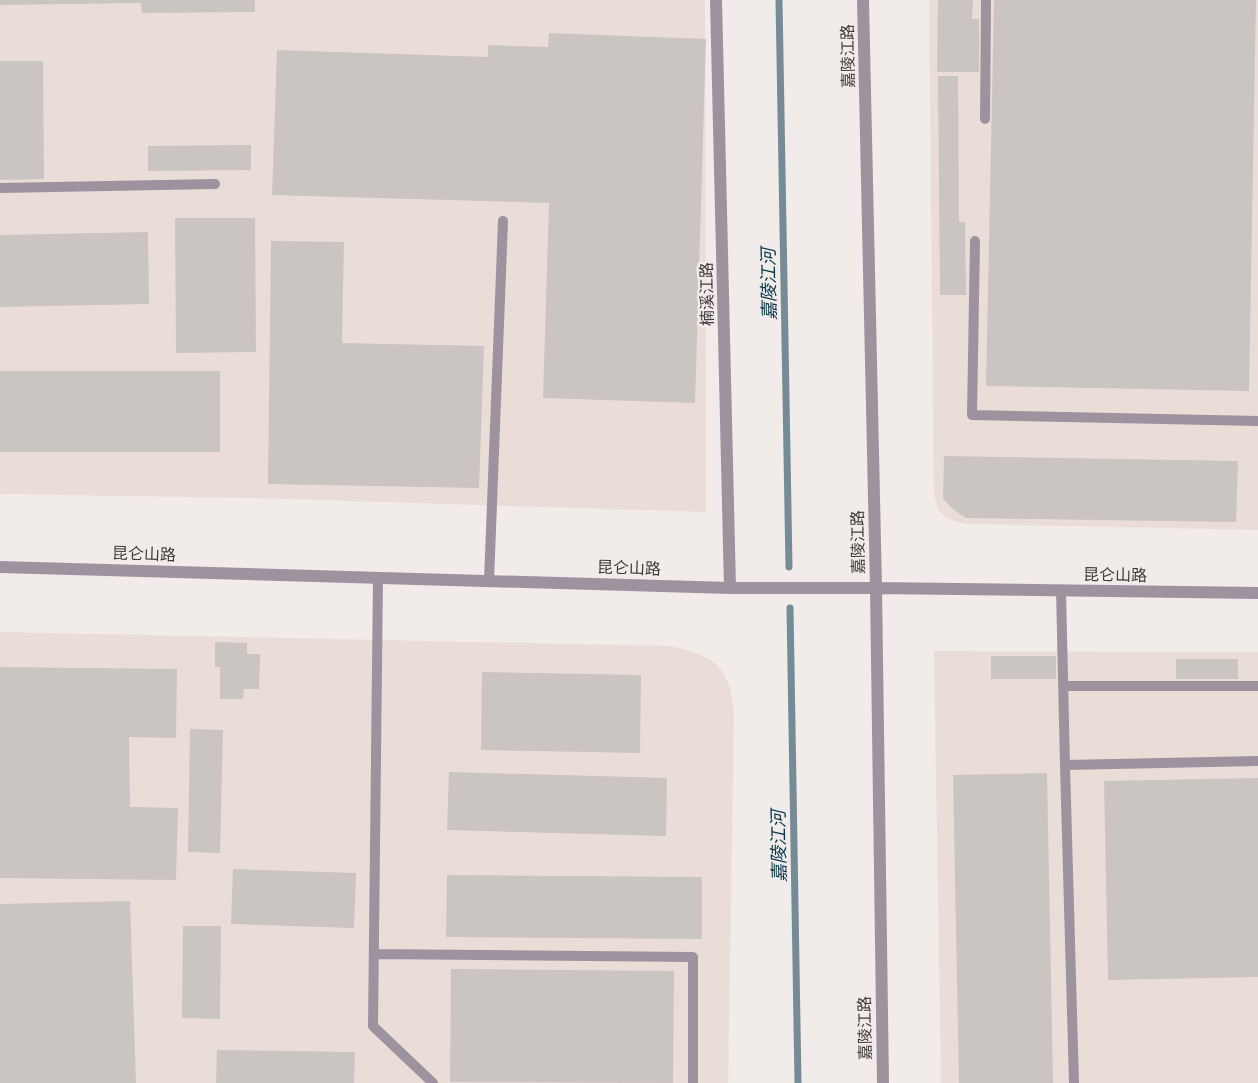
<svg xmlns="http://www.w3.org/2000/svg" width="1258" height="1083" font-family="'Crimson Pro','Noto Sans SC',serif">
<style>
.built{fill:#eaddd7}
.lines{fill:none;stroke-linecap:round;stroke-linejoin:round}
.stream{stroke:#758c97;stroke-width:7}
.building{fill:#cac4c2}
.service{stroke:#9d939e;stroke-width:10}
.minor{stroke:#9d939e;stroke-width:12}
.tertiary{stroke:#9d939e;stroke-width:12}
.labels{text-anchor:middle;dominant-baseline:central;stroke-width:5;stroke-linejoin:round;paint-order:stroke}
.street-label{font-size:16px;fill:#3e3c3b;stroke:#f1ebe9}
.water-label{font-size:18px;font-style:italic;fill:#043548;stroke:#f1ebe9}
</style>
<rect width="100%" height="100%" fill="#f1ebe9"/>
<path class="built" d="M 0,0 L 705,0 L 706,512 L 253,498 L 0,494 Z
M 929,0 L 1258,0 L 1258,530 L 966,524 L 948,519 L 938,510 L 934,493 Z
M 0,632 L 670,646 L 694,652 L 714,662 L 723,672 L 730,688 L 734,711 L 728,1083 L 0,1083 Z
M 934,651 L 1258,652 L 1258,1083 L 941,1083 Z"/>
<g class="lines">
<path class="stream" d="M 779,0 L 789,567
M 790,608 L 798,1083"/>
</g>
<path class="building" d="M 0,0 L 255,0 L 255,12 L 142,13 L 141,3 L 0,5 Z
M 938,0 L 973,0 L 972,19 L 979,19 L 979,72 L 937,72 Z
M 994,0 L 1256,0 L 1249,391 L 986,386 Z
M 549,33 L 706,39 L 695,403 L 543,398 L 549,203 L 272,195 L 277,50 L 488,57 L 488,45 L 548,47 Z
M 0,61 L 43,61 L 44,179 L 0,180 Z
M 938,76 L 958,76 L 959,222 L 965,222 L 966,295 L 940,295 Z
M 251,145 L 251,170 L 148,171 L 148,146 Z
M 175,218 L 255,218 L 256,352 L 176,353 Z
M 148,232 L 149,304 L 0,307 L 0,235 Z
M 271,241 L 344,242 L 342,343 L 484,346 L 479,488 L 268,484 Z
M 0,371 L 220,371 L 220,452 L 0,452 Z
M 944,456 L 1238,461 L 1236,522 L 966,518 L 954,510 L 943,499 Z
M 215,642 L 247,643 L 247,654 L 260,654 L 259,689 L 244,689 L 243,699 L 220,699 L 220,667 L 215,667 Z
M 991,656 L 1056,656 L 1056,679 L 991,679 Z
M 1176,659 L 1238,659 L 1238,679 L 1176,679 Z
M 0,667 L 177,669 L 176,738 L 129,737 L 130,807 L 178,808 L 176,880 L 0,878 Z
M 482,672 L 641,675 L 640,753 L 481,750 Z
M 190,729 L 223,730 L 220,853 L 188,852 Z
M 449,772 L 667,778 L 666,836 L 447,830 Z
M 1047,773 L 1053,1083 L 959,1083 L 953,775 Z
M 1258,778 L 1258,977 L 1108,980 L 1104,781 Z
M 233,869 L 356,873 L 354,928 L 231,924 Z
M 447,875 L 702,877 L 702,939 L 446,937 Z
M 130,901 L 136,1083 L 0,1083 L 0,904 Z
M 183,926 L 221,926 L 220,1019 L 182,1018 Z
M 451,969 L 674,971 L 673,1083 L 450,1082 Z
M 217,1050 L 355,1052 L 354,1083 L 216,1083 Z"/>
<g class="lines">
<path class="service" d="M 985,119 L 986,0
M 0,188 L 215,184
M 975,241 L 972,415 L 1258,421
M 378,578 L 373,1026 L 433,1083
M 489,581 L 503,221
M 1061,590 L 1065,765 L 1074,1083
M 1063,686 L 1258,686
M 1065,765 L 1258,761
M 374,954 L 693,957 L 693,1083"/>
<path class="minor" d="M 716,0 L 730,588"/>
<path class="tertiary" d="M 863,0 L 876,588 L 883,1083
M 0,567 L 730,588 L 876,588 L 1258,593"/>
</g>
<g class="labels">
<g class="street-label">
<text transform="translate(848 56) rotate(-91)">嘉陵江路</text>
<text transform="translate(707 294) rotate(-91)">楠溪江路</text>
<text transform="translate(858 542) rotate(-91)">嘉陵江路</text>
<text transform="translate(144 554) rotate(2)">昆仑山路</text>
<text transform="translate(629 568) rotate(2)">昆仑山路</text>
<text transform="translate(1115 575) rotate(1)">昆仑山路</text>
<text transform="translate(865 1028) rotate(-91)">嘉陵江路</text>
</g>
<g class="water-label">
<text transform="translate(769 284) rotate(-91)">嘉陵江河</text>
<text transform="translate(779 846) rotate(-91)">嘉陵江河</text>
</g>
</g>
</svg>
